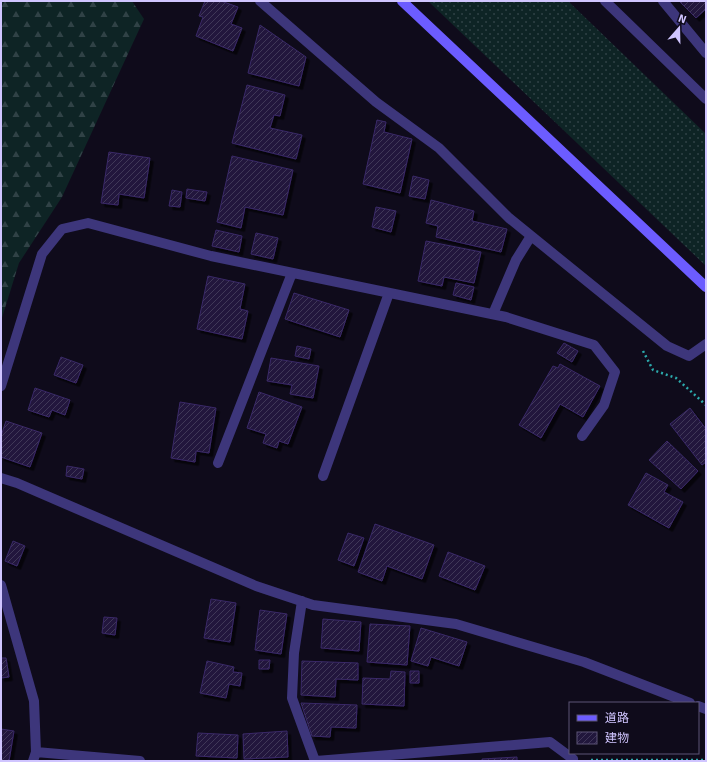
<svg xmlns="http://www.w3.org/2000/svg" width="707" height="762" font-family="Signika,'Noto Sans JP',sans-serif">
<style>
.grass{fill:url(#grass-dots)}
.forest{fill:url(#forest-firs)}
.building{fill:url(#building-hatch);stroke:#3a2968;filter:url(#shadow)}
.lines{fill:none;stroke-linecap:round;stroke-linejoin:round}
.path{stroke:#2caaac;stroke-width:2.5;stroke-dasharray:2 3;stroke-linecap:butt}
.lane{stroke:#3d367b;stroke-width:10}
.street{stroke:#3d367b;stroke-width:10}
.secondary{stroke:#6c5cff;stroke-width:10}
</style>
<defs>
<pattern id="grass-dots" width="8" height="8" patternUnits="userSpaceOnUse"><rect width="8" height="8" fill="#0e2425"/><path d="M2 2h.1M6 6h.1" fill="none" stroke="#304246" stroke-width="1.8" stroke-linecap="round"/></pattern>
<pattern id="forest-firs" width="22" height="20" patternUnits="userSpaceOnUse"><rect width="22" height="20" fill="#0e2425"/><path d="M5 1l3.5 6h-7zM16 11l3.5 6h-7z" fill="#304246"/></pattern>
<pattern id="building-hatch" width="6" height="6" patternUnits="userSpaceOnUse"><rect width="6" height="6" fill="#21173c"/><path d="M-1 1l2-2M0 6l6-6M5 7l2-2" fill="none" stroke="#403759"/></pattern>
<filter id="shadow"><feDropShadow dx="3.5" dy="3.5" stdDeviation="0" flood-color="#0009"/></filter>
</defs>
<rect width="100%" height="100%" fill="#0f0b1b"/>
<path class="grass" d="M 428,1 L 568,1 L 706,134 L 706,266 Z"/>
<path class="forest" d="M 1,1 L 132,1 L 144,19 L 62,197 L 19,263 L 1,321 Z"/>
<path class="building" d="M 205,1 L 221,1 L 238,7 L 231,24 L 242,28 L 233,51 L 196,36 L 203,17 L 199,16 Z
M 682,1 L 706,1 L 706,9 L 696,18 L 680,2 Z
M 260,25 L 306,57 L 299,86 L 248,73 Z
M 247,85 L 285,95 L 280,116 L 274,115 L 270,128 L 302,135 L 296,159 L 232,143 Z
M 377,120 L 386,122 L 384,132 L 412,139 L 400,193 L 363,184 Z
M 109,152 L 150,158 L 144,198 L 119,194 L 118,205 L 101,203 Z
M 232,156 L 293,170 L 283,215 L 245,207 L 241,228 L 217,222 Z
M 413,176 L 429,180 L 425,199 L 409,196 Z
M 187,189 L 207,192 L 205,201 L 186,198 Z
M 172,190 L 182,192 L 180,207 L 169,206 Z
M 431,200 L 474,211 L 472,221 L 507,229 L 501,252 L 436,237 L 438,226 L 426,223 Z
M 376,207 L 396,211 L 391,232 L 372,227 Z
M 216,230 L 242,236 L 239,252 L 212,246 Z
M 256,233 L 278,238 L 273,259 L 251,254 Z
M 426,241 L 481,252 L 474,283 L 444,277 L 442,286 L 418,281 Z
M 208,276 L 245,284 L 240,309 L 248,311 L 242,339 L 197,329 Z
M 456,283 L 474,287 L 471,300 L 453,295 Z
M 294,293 L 349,310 L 340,337 L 285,319 Z
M 564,343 L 578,351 L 572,362 L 557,353 Z
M 297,346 L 311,349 L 309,359 L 295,356 Z
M 61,357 L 83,365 L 76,383 L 54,375 Z
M 271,358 L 319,366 L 313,398 L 290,394 L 292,385 L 267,381 Z
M 560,364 L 600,386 L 583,417 L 560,404 L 541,438 L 519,425 L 553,366 L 558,368 Z
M 35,388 L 70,400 L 65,415 L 52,410 L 49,417 L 28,410 Z
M 259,392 L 302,407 L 288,444 L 279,441 L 277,448 L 263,443 L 266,434 L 247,428 Z
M 180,402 L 216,408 L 209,453 L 196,451 L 195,462 L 171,458 Z
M 690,408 L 706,429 L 706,462 L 702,465 L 670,424 Z
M 6,421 L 42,433 L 30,467 L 1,457 L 1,436 Z
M 667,441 L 698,471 L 681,489 L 649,460 Z
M 67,466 L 84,469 L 82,479 L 66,476 Z
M 646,473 L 668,485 L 664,492 L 683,502 L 669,528 L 628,505 Z
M 375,524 L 434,545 L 422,579 L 387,566 L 382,581 L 358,572 Z
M 348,533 L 364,538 L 354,566 L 338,560 Z
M 13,541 L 25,546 L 17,566 L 5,561 Z
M 448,552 L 485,566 L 475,590 L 439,576 Z
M 211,599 L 236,603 L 230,642 L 204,638 Z
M 260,610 L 287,614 L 281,654 L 255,650 Z
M 104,617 L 117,618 L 115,635 L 102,633 Z
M 323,619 L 361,622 L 359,651 L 321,648 Z
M 370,624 L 410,626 L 407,665 L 367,662 Z
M 421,628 L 467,642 L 459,666 L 431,657 L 428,666 L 411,661 Z
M 1,658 L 6,658 L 9,677 L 1,678 Z
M 259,660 L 270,660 L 269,669 L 259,669 Z
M 207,661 L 234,667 L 233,672 L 242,673 L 240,686 L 229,684 L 226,698 L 200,693 Z
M 302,661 L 358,663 L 358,680 L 336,679 L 335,697 L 301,695 Z
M 391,671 L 405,672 L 404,706 L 362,704 L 363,678 L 390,679 Z
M 410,671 L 419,671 L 419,683 L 410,683 Z
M 301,703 L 357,705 L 356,728 L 331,727 L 330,737 L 312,736 Z
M 1,729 L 14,731 L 9,761 L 1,761 Z
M 287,731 L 288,757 L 244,759 L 243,734 Z
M 198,733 L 238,735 L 237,758 L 196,756 Z
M 517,757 L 517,761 L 482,761 L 482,759 Z"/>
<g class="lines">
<path class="path" d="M 643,351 L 653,370 L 676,378 L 706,405
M 591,760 L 706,760"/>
<path class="lane" d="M 605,1 L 706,99"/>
<path class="street" d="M 260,1 L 376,102 L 439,148 L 509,218 L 667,346 L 689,356 L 706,344
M 663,1 L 706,53
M 493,314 L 516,260 L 531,236
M 1,386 L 42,254 L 62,229 L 88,223 L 211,256 L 506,317 L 594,345 L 615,372 L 604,405 L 582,436
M 218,463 L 292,273
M 323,476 L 389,293
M 1,478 L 17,483 L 256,586 L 313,605 L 456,624 L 584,662 L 690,703
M 1,585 L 34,701 L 36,752 L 33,761
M 302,601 L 294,653 L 292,698 L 315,761
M 698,706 L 706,709
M 36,752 L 140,761
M 316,761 L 550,742 L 573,759 L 572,761"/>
<path class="secondary" d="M 402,1 L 706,287"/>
</g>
<rect width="707" height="762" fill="none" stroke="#d0c5ff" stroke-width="4"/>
<rect x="569" y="702" width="130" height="52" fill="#0f0b1b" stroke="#5c5576"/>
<rect x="577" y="715" width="20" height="6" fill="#6c5cff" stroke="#5c5576"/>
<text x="605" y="722" font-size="12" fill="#d0c5ff">道路</text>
<rect x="577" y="732" width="20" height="12" fill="url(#building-hatch)" stroke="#5c5576"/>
<text x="605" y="742" font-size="12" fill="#d0c5ff">建物</text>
<g transform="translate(679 28) rotate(20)" stroke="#0f0b1b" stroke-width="3" paint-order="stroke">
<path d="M0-3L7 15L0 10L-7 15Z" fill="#d0c5ff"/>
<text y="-6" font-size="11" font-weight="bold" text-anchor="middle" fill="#d0c5ff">N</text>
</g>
</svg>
